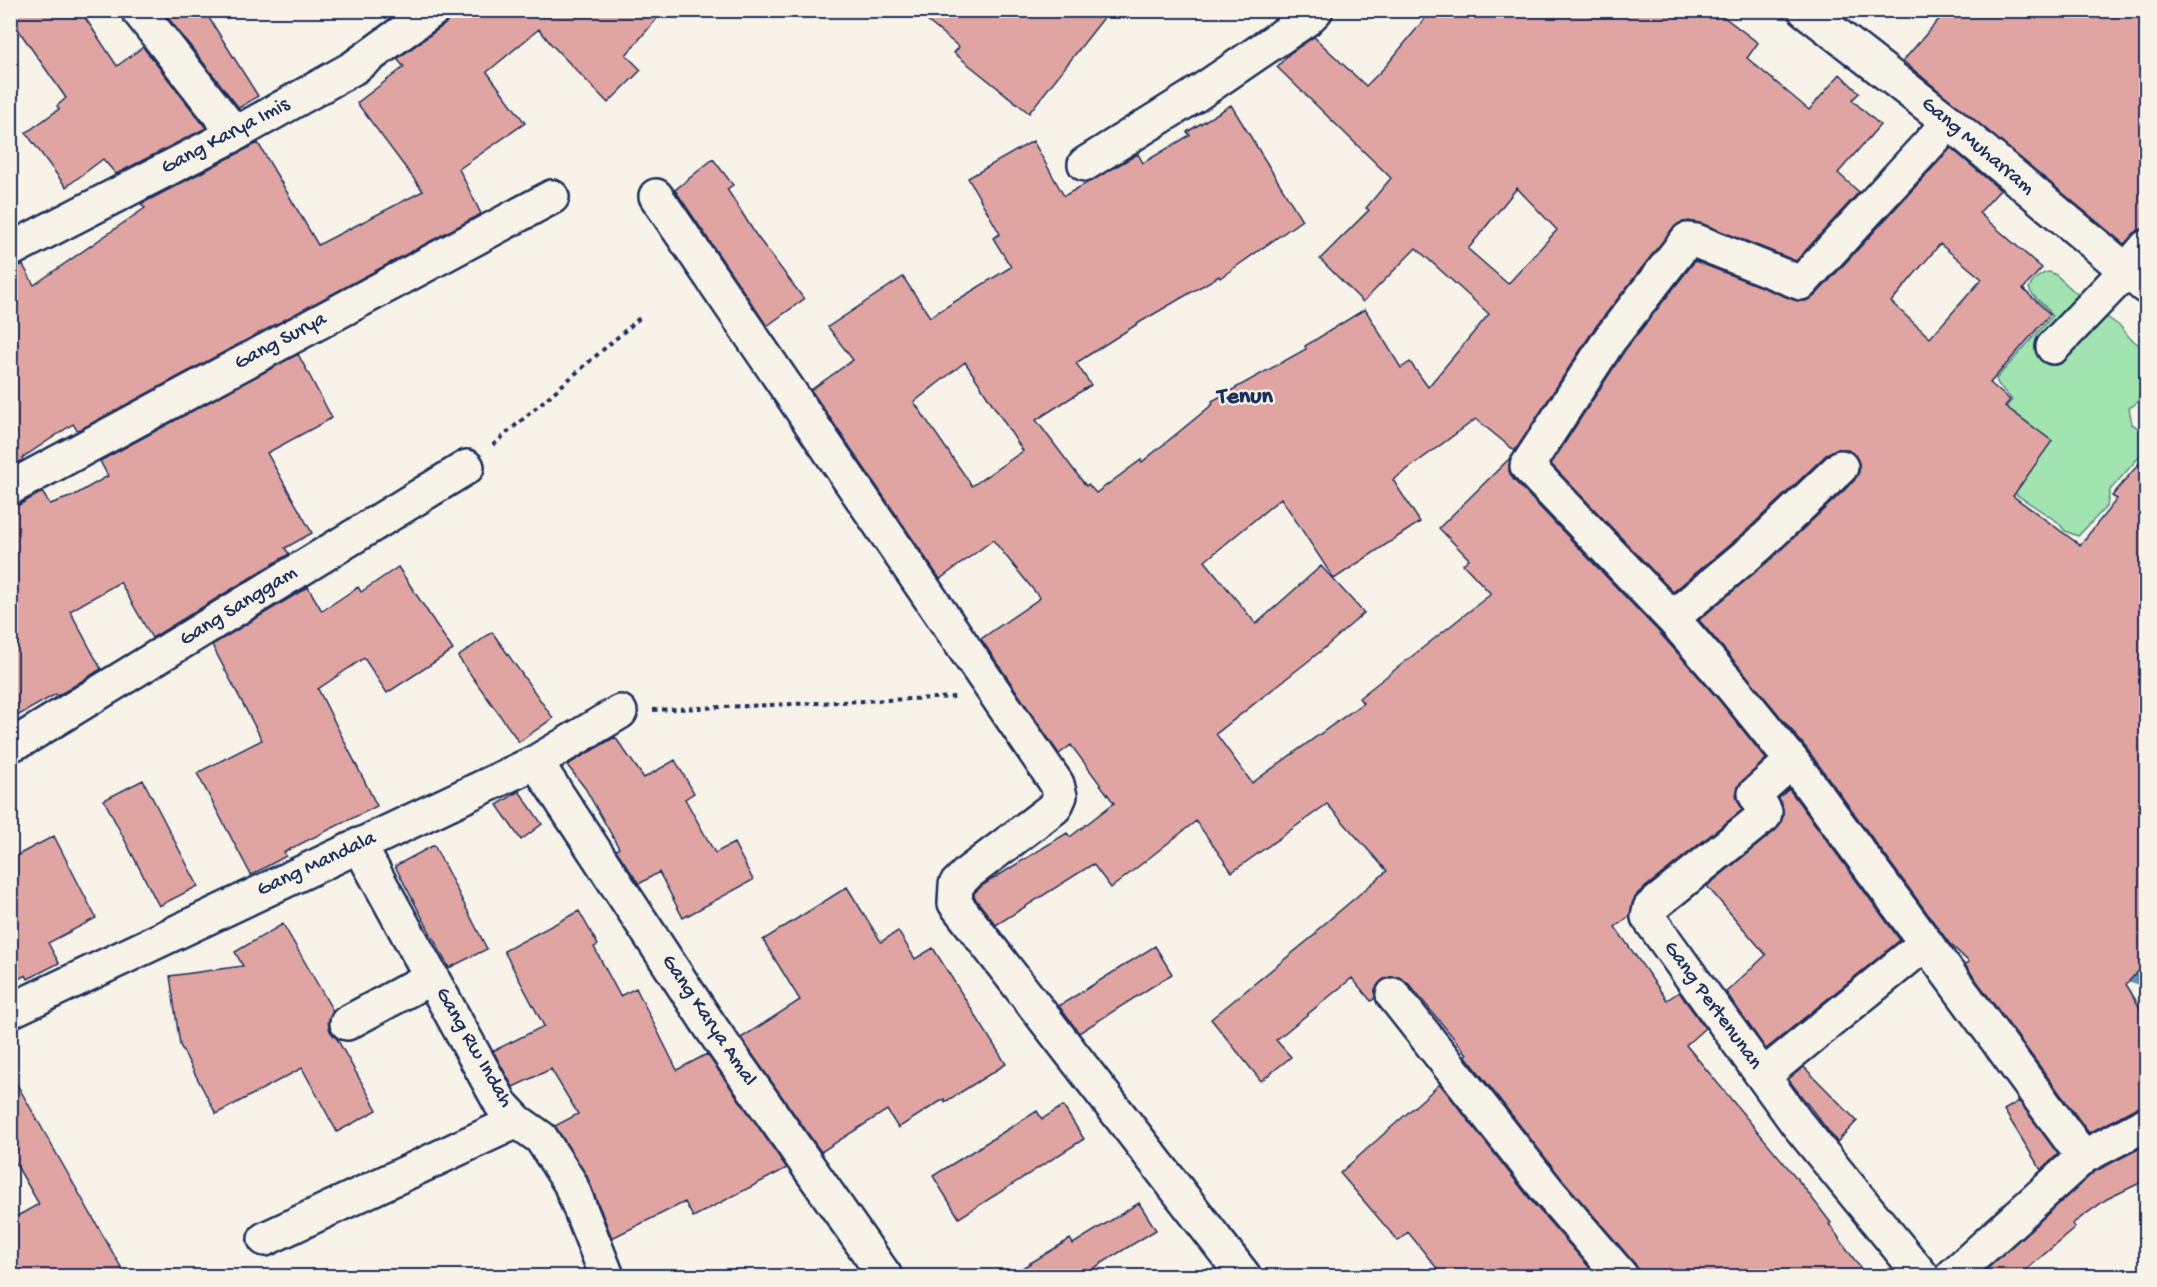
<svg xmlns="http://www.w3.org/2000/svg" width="2157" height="1287" font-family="'Gochi Hand',sans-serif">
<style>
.green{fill:#a1e4af;stroke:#5e8a86;stroke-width:1.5}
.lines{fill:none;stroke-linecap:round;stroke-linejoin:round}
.stream{stroke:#5c91b0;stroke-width:10}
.building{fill:#e0a5a2;stroke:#1b2f5e;stroke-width:1.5;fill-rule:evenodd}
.minor-casing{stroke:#1b2f5e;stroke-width:38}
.path{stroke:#1b2f5e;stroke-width:4;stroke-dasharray:4.5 4.5;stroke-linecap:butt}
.minor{stroke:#f7f3e8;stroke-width:33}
.labels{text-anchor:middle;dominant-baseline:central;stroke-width:4.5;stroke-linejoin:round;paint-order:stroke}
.street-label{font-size:21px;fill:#1b2f5e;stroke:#f7f3e8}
.quarter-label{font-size:24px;font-weight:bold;fill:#1b2f5e;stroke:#f7f3e8}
</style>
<rect width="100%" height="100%" fill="#f7f3e8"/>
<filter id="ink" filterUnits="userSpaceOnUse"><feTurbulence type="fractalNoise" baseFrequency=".0167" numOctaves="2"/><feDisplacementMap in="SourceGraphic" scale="12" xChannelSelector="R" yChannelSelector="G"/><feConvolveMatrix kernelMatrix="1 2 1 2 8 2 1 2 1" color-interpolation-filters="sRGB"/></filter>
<g filter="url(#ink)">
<path class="green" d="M 2049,272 L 2056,275 L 2087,303 L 2121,327 L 2130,338 L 2146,350 C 2146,372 2152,397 2129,408 L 2132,424 L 2146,433 L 2146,449 L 2110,490 L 2107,506 L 2078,536 L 2065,531 L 2058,522 L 2008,489 L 2001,413 L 2012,400 L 1998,384 L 1996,379 L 2052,316 C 2047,304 2033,300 2029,288 C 2033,280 2041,273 2049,272 Z"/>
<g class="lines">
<path class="stream" d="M 2125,968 L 2132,977 L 2146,982"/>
</g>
<path class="building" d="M 10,10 L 80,10 L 117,66 L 143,47 L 206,128 L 116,174 L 103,159 L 66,187 L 26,133 L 59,109 L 57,106 L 66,98 L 10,18 Z
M 162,10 L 204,10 L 258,96 L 239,108 Z
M 451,10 L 664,10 L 626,55 L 641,70 L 608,103 L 551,44 L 539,29 L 487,72 L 525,123 L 459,169 L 481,214 L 81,429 L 77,430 L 73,424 L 22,458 L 23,460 L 10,466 L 10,268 L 23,265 L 34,285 L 145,208 L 141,204 L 258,143 L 318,245 L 423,191 L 357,103 L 404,67 L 397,59 L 444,25 L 450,18 Z
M 914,10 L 1110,10 L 1029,113 L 954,53 L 959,47 Z
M 1432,10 L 1716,11 L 1758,43 L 1747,58 L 1809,110 L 1840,74 L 1859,93 L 1852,100 L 1880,125 L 1838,173 L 1859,192 L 1796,261 L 1703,224 L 1689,221 L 1680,223 L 1673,228 L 1594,329 L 1515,451 L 1476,419 L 1393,480 L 1420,522 L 1334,579 L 1281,498 L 1205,561 L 1256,624 L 1321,566 L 1364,613 L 1321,651 L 1216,734 L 1252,783 L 1363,703 L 1359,698 L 1491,594 L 1463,564 L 1469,559 L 1439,528 L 1510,458 L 1509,471 L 1513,479 L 1658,631 L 1719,700 L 1766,759 L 1738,786 L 1736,796 L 1742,810 L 1638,893 L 1632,904 L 1630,916 L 1615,927 L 1667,1000 L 1679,992 L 1705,1028 L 1686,1045 L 1799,1181 L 1831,1223 L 1829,1224 L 1866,1276 L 1639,1276 L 1635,1264 L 1562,1179 L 1465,1055 L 1467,1054 L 1408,983 L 1399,977 L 1390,977 L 1381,981 L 1375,989 L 1375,998 L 1371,1001 L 1352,978 L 1276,1040 L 1291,1057 L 1261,1081 L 1211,1019 L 1317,933 L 1316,931 L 1387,871 L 1327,804 L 1232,872 L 1196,821 L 1111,888 L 1093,864 L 996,925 L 974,897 L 974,893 L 983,885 L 1067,833 L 1070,837 L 1114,803 L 1071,745 L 1059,754 L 981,639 L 1040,598 L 993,540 L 940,579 L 811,390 L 853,360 L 828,327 L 903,277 L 930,317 L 1011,267 L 993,238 L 1000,234 L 968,178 L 1033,141 L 1064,196 L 1138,154 L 1143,163 L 1190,135 L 1187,132 L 1231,105 L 1302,220 L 1220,278 L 1219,276 L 1142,321 L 1076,363 L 1091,385 L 1036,420 L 1086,486 L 1088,484 L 1096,493 L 1141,460 L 1142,462 L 1213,404 L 1212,401 L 1306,349 L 1305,346 L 1365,309 L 1401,368 L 1410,362 L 1428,387 L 1489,314 L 1416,248 L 1363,302 L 1320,259 L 1369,210 L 1366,208 L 1391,178 L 1277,67 L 1289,54 L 1314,37 L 1366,86 L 1386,66 ZM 1517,188 L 1557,230 L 1508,284 L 1468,249 ZM 965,362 L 1023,451 L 972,486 L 914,402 Z
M 1947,10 L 2146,10 L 2146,229 L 2139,230 L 2124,244 L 1903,61 Z
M 1951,148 L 2000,190 L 1979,213 L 2042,268 L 2023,289 L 2050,314 L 1990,383 L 2010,400 L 2005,406 L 2052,441 L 2013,496 L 2080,545 L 2117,499 L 2112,496 L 2146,455 L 2146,963 L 2126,984 L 2146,1018 L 2146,1105 L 2137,1107 L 2089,1133 L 1965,965 L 1969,962 L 1949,943 L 1807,749 L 1747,676 L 1699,620 L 1771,559 L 1854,481 L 1859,472 L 1859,463 L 1855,455 L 1846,449 L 1836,449 L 1828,453 L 1746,531 L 1673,592 L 1551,464 L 1625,350 L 1695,261 L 1794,300 L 1806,301 L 1815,296 ZM 1940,244 L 1982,279 L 1930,338 L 1891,302 Z
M 713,159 L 733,185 L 727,189 L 756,235 L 804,299 L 767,326 L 675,190 Z
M 298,354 L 332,418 L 267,453 L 312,533 L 285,548 L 289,554 L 152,638 L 120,582 L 70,611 L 101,669 L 69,689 L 57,696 L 56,694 L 10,720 L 10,507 L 19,505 L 42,492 L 50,504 L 73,496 L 108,476 L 100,461 Z
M 398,567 L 453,650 L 387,693 L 364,658 L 318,689 L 377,806 L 284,852 L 286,856 L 251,875 L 197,773 L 262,740 L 212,645 L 308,587 L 322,611 L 358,587 L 361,592 Z
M 492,632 L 553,718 L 519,742 L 458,657 Z
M 615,737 L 644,778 L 675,760 L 694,793 L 685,799 L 715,853 L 734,843 L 753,880 L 683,918 L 659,872 L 639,884 L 616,850 L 619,848 L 585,788 L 567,765 Z
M 143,780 L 198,886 L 159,906 L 104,800 Z
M 1789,789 L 1900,940 L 1766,1049 L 1726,992 L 1766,955 L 1707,886 L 1776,830 L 1783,817 L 1782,804 L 1779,798 Z
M 519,791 L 542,824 L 521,840 L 497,805 Z
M 54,836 L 96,918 L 48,943 L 59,963 L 28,979 L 26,975 L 10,983 L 10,859 Z
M 434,845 L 487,949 L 449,968 L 395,866 Z
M 847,887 L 881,942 L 898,931 L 915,959 L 933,948 L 1006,1064 L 945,1102 L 944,1099 L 898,1128 L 887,1110 L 821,1152 L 741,1038 L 800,1000 L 763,940 Z
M 579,911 L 598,945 L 594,947 L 620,996 L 636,988 L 677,1070 L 707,1054 L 787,1168 L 693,1217 L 685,1202 L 612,1238 L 587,1176 L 555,1126 L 578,1114 L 551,1069 L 513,1087 L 493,1051 L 544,1026 L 504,951 Z
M 283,924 L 333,1011 L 328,1022 L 330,1031 L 337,1039 L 377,1110 L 337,1132 L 302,1068 L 216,1114 L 180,1045 L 170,976 L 243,966 L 235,952 Z
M 1155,946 L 1172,974 L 1079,1033 L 1059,1006 Z
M 1804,1067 L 1857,1121 L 1837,1142 L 1788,1079 Z
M 10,1072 L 126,1276 L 21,1276 L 10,1259 L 10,1220 L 39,1204 L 10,1154 Z
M 1440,1084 L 1533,1203 L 1597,1276 L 1443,1276 L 1408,1232 L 1398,1241 L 1340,1173 Z
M 2019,1101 L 2058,1154 L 2041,1170 L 2004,1110 Z
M 1063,1106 L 1084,1139 L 959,1218 L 933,1176 L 1037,1111 L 1042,1119 Z
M 2146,1145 L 2146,1180 L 2107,1199 L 2072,1224 L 2075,1228 L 2019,1276 L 1979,1276 L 2094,1172 Z
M 1139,1203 L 1156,1230 L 1081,1276 L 1009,1276 L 1070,1239 L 1073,1244 Z"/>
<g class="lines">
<g class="minor-casing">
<path id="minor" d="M 138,10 L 235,134
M 1805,10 L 1949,122 L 2146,287
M 1949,122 L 1801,283 L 1696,241 L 1687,240 L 1610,339 L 1527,466 L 1672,618 L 1733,688 L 1792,761 L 2083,1157
M 1085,164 L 1194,96 L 1307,19 L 1316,10
M 656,196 L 1057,784 L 1060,796 L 1055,807 L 968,873 L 956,885 L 955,903 L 1244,1276
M 10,250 L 235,134 L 353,68 L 433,10
M 2053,347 L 2126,271 L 2146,247
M 10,488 L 552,197
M 1672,618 L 1759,545 L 1841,467
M 10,745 L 25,738 L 467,467
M 1792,761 L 1755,794 L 1765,812 L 1764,816 L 1650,908 L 1648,917 L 1796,1122 L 1922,1276
M 536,762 L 710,1026 L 885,1276
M 359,845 L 501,1104 L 517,1121 L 541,1138 L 570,1183 L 607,1276
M 1393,995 L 1548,1191 L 1621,1276
M 10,1011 L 536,762 L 620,712
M 347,1023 L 432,977
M 1763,1076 L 1926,943
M 265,1239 L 517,1121
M 1952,1276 L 2083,1157 L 2146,1124"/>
</g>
<path class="path" d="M 493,445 L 642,316
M 653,710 L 957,697"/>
<use href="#minor" class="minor"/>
</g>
</g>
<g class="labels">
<g class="street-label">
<text transform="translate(226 137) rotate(-28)">Gang Karya Imis</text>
<text transform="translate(1977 147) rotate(40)">Gang Muharram</text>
<text transform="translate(281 342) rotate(-28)">Gang Surya</text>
<text transform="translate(239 607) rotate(-32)">Gang Sanggam</text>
<text transform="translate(317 865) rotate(-25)">Gang Mandala</text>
<text transform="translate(1712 1006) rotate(54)">Gang Pertenunan</text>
<text transform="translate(708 1021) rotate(56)">Gang Karya Amal</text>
<text transform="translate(473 1048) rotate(60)">Gang Rw Indah</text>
</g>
<g class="quarter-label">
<text x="1245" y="397">Tenun</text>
</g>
</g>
<rect width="2157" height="1287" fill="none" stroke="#f7f3e8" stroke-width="36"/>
<rect x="18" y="18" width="2121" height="1251" fill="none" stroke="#1b2f5e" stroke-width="2" filter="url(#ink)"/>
</svg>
